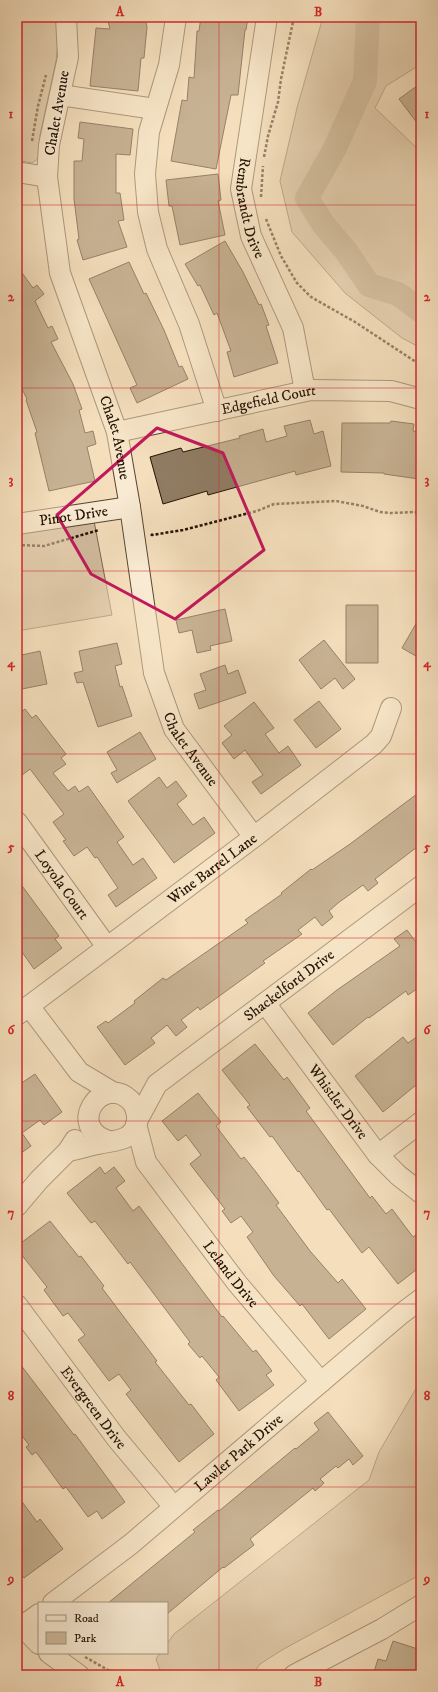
<svg xmlns="http://www.w3.org/2000/svg" width="438" height="1692" font-family="'IM FELL DW Pica',serif">
<style>
.green{fill:#d0bb9d;stroke:#7a6650}
.lines{fill:none;stroke-linecap:round;stroke-linejoin:round}
.river{stroke:#ad997d;stroke-width:24}
.building{fill:#907c63;stroke:#231203}
.minor-casing{stroke:#574531;stroke-width:22}
.path{stroke:#231203;stroke-width:2.5;stroke-dasharray:3 2;stroke-linecap:butt}
.minor{stroke:#f8ead3;stroke-width:20}
.marked{fill:none;stroke:#c2185b;stroke-width:3;stroke-linejoin:round}
.grid{fill:none;stroke:#d62828;stroke-width:1;stroke-opacity:0.55}
.labels{text-anchor:middle;dominant-baseline:central;stroke-width:3.5;stroke-linejoin:round;paint-order:stroke}
.street-label{font-size:15px;fill:#231203;stroke:#f8ead3}
.neatline{fill:none;stroke:#d62828;stroke-width:1.5}
.grid-label{font-size:13px;text-anchor:middle;font-weight:bold;fill:#d62828}
</style>
<rect width="100%" height="100%" fill="#f4debc"/>
<filter id="stains"><feTurbulence type="fractalNoise" baseFrequency=".005" numOctaves="4"/><feColorMatrix values="0 0 0 0 .2 0 0 0 0 .09 0 0 0 0 .02 0 0 0 .5 -.17"/></filter>
<radialGradient id="worn" r=".72"><stop offset=".6" stop-color="#630" stop-opacity="0"/><stop offset="1" stop-color="#630" stop-opacity=".3"/></radialGradient>
<path class="green" d="M 17,17 L 59,17 L 60,22 L 56,61 L 40,135 L 39,158 L 32,163 L 17,160 Z
M 323,17 L 417,17 L 421,30 L 421,64 L 386,86 L 375,108 L 421,152 L 421,348 L 402,338 L 345,293 L 292,232 L 280,181 L 297,108 Z
M 94,521 L 112,615 L 17,631 L 17,534 Z
M 421,1380 L 421,1572 L 416,1577 L 282,1650 L 260,1664 L 252,1675 L 175,1675 L 160,1670 L 156,1659 L 160,1653 L 167,1653 L 167,1644 L 174,1634 L 369,1480 L 379,1452 Z"/>
<g class="lines">
<path class="river" d="M 368,17 L 365,81 L 335,148 L 307,198 L 323,224 L 346,251 L 369,285 L 398,294 L 421,311"/>
</g>
<path class="building" d="M 107,17 L 145,17 L 147,27 L 144,58 L 141,58 L 138,91 L 90,86 L 96,28 L 110,29 Z
M 201,17 L 248,17 L 246,30 L 245,30 L 238,95 L 231,95 L 216,169 L 171,161 L 182,100 L 187,101 L 189,77 L 194,78 L 197,31 L 199,31 Z
M 421,83 L 421,128 L 399,99 Z
M 80,122 L 133,129 L 130,155 L 116,154 L 116,193 L 120,193 L 124,220 L 118,221 L 127,247 L 83,260 L 77,240 L 79,239 L 74,199 L 74,161 L 82,161 L 84,139 L 78,138 Z
M 218,174 L 221,200 L 218,201 L 225,235 L 180,245 L 172,206 L 169,206 L 166,180 Z
M 225,241 L 243,272 L 259,305 L 261,304 L 269,325 L 266,326 L 278,363 L 234,377 L 227,352 L 231,351 L 217,313 L 214,315 L 200,285 L 198,286 L 185,264 Z
M 129,262 L 144,294 L 146,293 L 164,330 L 179,367 L 182,366 L 188,379 L 137,403 L 130,388 L 137,385 L 89,279 Z
M 17,266 L 33,288 L 37,285 L 44,294 L 35,301 L 48,328 L 52,326 L 58,339 L 51,342 L 73,384 L 82,409 L 79,410 L 85,433 L 93,431 L 96,444 L 87,447 L 95,481 L 49,491 L 35,433 L 37,432 L 26,400 L 27,399 L 17,379 Z
M 310,420 L 314,434 L 323,431 L 331,466 L 296,475 L 295,471 L 208,495 L 207,491 L 163,504 L 150,457 L 181,448 L 183,452 L 240,438 L 239,436 L 263,429 L 266,442 L 287,436 L 284,426 Z
M 391,421 L 414,424 L 413,431 L 421,432 L 421,462 L 419,479 L 384,474 L 384,473 L 341,472 L 342,423 L 390,423 Z
M 346,605 L 378,605 L 378,663 L 346,663 Z
M 225,609 L 232,641 L 210,646 L 211,650 L 197,653 L 192,630 L 179,633 L 176,620 Z
M 421,615 L 421,659 L 402,648 Z
M 324,640 L 355,679 L 343,689 L 335,678 L 321,689 L 299,660 Z
M 117,643 L 122,664 L 115,666 L 120,687 L 122,686 L 132,716 L 98,727 L 83,682 L 77,683 L 74,673 L 83,671 L 79,651 Z
M 40,651 L 47,684 L 17,690 L 17,656 Z
M 225,665 L 228,674 L 238,670 L 246,693 L 199,709 L 194,694 L 206,690 L 200,674 Z
M 319,701 L 341,729 L 316,748 L 294,720 Z
M 254,702 L 274,728 L 265,734 L 279,753 L 288,746 L 301,765 L 261,794 L 252,782 L 263,775 L 245,750 L 234,759 L 222,743 L 232,735 L 224,726 Z
M 25,709 L 32,718 L 36,715 L 66,754 L 61,758 L 66,764 L 53,773 L 68,791 L 75,786 L 79,792 L 88,786 L 124,837 L 117,842 L 133,865 L 143,858 L 157,878 L 116,907 L 108,895 L 118,888 L 97,857 L 95,858 L 87,847 L 74,856 L 63,841 L 66,840 L 53,822 L 64,814 L 30,769 L 17,779 L 17,715 Z
M 140,732 L 156,759 L 117,783 L 111,773 L 117,770 L 107,752 Z
M 159,777 L 167,788 L 176,781 L 187,796 L 177,804 L 193,825 L 204,817 L 215,833 L 174,863 L 128,801 Z
M 421,791 L 421,844 L 375,879 L 378,883 L 368,891 L 363,885 L 338,903 L 329,911 L 333,917 L 322,926 L 315,917 L 298,930 L 302,934 L 263,961 L 265,963 L 200,1010 L 198,1007 L 181,1020 L 187,1027 L 176,1036 L 167,1025 L 151,1038 L 155,1043 L 125,1065 L 97,1027 L 106,1021 L 108,1023 L 135,1003 L 134,1001 L 163,978 L 166,980 L 248,923 L 245,920 L 282,894 L 281,893 L 311,869 L 312,870 L 350,844 Z
M 17,879 L 59,936 L 55,939 L 62,948 L 34,969 L 17,945 Z
M 407,930 L 421,949 L 421,986 L 408,995 L 406,991 L 369,1018 L 368,1017 L 333,1045 L 308,1013 L 337,990 L 400,946 L 394,939 Z
M 421,1034 L 421,1081 L 383,1112 L 355,1076 L 403,1037 L 408,1043 Z
M 255,1044 L 284,1080 L 287,1077 L 310,1108 L 306,1111 L 370,1198 L 372,1196 L 386,1214 L 392,1209 L 413,1237 L 421,1231 L 421,1266 L 398,1284 L 369,1247 L 362,1253 L 329,1209 L 327,1210 L 299,1171 L 298,1172 L 272,1136 L 270,1137 L 247,1107 L 250,1105 L 222,1070 Z
M 35,1074 L 62,1112 L 44,1125 L 40,1120 L 22,1133 L 31,1146 L 17,1156 L 17,1086 Z
M 198,1093 L 221,1122 L 216,1126 L 241,1159 L 244,1157 L 256,1172 L 279,1203 L 276,1205 L 310,1251 L 338,1283 L 342,1279 L 366,1309 L 329,1339 L 302,1304 L 300,1306 L 274,1276 L 247,1237 L 253,1232 L 241,1216 L 231,1223 L 222,1211 L 225,1209 L 190,1164 L 201,1155 L 186,1135 L 178,1141 L 162,1121 Z
M 100,1167 L 105,1174 L 114,1167 L 125,1181 L 116,1188 L 133,1211 L 139,1206 L 222,1317 L 223,1316 L 253,1352 L 256,1350 L 272,1371 L 266,1375 L 274,1385 L 239,1411 L 216,1380 L 219,1377 L 202,1356 L 200,1358 L 188,1344 L 190,1342 L 130,1262 L 128,1264 L 95,1221 L 91,1223 L 67,1193 Z
M 50,1221 L 79,1257 L 81,1256 L 104,1286 L 102,1288 L 157,1361 L 155,1362 L 189,1405 L 191,1404 L 214,1434 L 179,1462 L 126,1394 L 131,1390 L 119,1374 L 109,1381 L 78,1340 L 85,1335 L 68,1313 L 63,1316 L 44,1290 L 47,1287 L 17,1249 L 17,1246 Z
M 17,1360 L 74,1435 L 75,1434 L 125,1502 L 102,1519 L 97,1511 L 88,1517 L 66,1487 L 63,1489 L 36,1452 L 32,1455 L 26,1447 L 29,1445 L 17,1429 Z
M 328,1412 L 363,1456 L 353,1465 L 349,1459 L 338,1468 L 336,1466 L 320,1479 L 324,1483 L 315,1491 L 313,1488 L 250,1539 L 254,1545 L 224,1568 L 223,1567 L 167,1614 L 167,1603 L 108,1603 L 195,1532 L 193,1530 L 218,1510 L 219,1511 L 295,1448 L 296,1449 L 319,1430 L 314,1423 Z
M 17,1495 L 37,1522 L 40,1519 L 63,1549 L 24,1578 L 17,1570 Z
M 393,1641 L 421,1650 L 421,1675 L 373,1675 L 378,1659 L 386,1661 Z"/>
<g class="lines">
<g class="minor-casing">
<g id="minor">
<path id="s1" d="M 66,17 L 68,57 L 49,145 L 47,177 L 60,273 L 117,432 L 130,507 L 154,673 L 174,729 L 254,837"/>
<path d="M 176,17 L 169,65 L 149,132 L 145,174 L 148,212 L 157,249 L 189,324 L 217,411"/>
<path id="s2" d="M 267,17 L 241,189 L 251,236 L 293,328 L 305,391"/>
<path d="M 60,95 L 155,109"/>
<path d="M 17,172 L 47,177"/>
<path id="s3" d="M 117,432 L 311,390 L 391,391 L 421,399"/>
<path id="s4" d="M 17,524 L 130,507"/>
<path id="s5" d="M 17,822 L 107,947"/>
<path id="s6" d="M 265,1003 L 378,1155 L 398,1175 L 421,1193"/>
<path d="M 29,1006 L 79,1072 L 114,1093"/>
<path id="s7" d="M 17,1015 L 254,837 L 374,744 L 381,736 L 391,708"/>
<path id="s8" d="M 137,1121 L 157,1084 L 421,886"/>
<path id="s9" d="M 136,1124 L 146,1162 L 237,1283 L 321,1382"/>
<path d="M 68,1151 C 78,1149 88,1146 98,1144 C 114,1140 133,1142 137,1122 C 138,1114 135,1105 130,1100 C 101,1073 65,1128 109,1141"/>
<path d="M 378,1155 L 421,1122"/>
<path d="M 17,1206 L 39,1180 L 68,1151 L 75,1140"/>
<path id="s10" d="M 17,1305 L 117,1439 L 174,1507"/>
<path id="s11" d="M 53,1603 L 131,1544 L 401,1314 L 421,1299"/>
<path d="M 17,1621 L 39,1644"/>
<path d="M 17,1630 L 39,1614"/>
<path d="M 49,1653 L 79,1675"/>
<path d="M 294,1675 L 382,1629 L 421,1605"/>
</g>
</g>
<path class="path" d="M 32,141 L 38,106 L 46,75
M 264,157 L 268,136 L 278,102 L 281,79 L 294,17
M 261,197 L 263,166
M 266,219 L 281,256 L 297,283 L 311,297 L 355,322 L 416,362 L 421,364
M 151,534 L 152,535 L 183,530 L 257,511 L 274,504 L 336,501 L 363,506 L 380,512 L 391,513 L 415,512 L 421,516
M 17,545 L 44,546 L 99,530
M 85,1657 L 117,1675"/>
<use href="#minor" class="minor"/>
</g>
<path d="M0 0H438V1692H0ZM 157,428 L 223,453 L 264,550 L 175,619 L 91,574 L 57,515 Z" fill="#f4debc" fill-opacity=".55" fill-rule="evenodd"/>
<path class="marked" d="M 157,428 L 223,453 L 264,550 L 175,619 L 91,574 L 57,515 Z"/>
<path class="grid" d="M 219,17 L 219,1675M 17,205 L 421,205M 17,388 L 421,388M 17,571 L 421,571M 17,754 L 421,754M 17,938 L 421,938M 17,1121 L 421,1121M 17,1304 L 421,1304M 17,1487 L 421,1487"/>
<g class="labels">
<g class="street-label">
<text transform="translate(57 113) rotate(-80)">Chalet Avenue</text>
<text stroke="none"><textPath href="#s2" startOffset="194">Rembrandt Drive</textPath></text>
<text stroke="none"><textPath href="#s3" startOffset="155">Edgefield Court</textPath></text>
<text stroke="none"><textPath href="#s1" startOffset="433">Chalet Avenue</textPath></text>
<text stroke="none"><textPath href="#s4" startOffset="57">Pinot Drive</textPath></text>
<text stroke="none"><textPath href="#s1" startOffset="757">Chalet Avenue</textPath></text>
<text stroke="none"><textPath href="#s7" startOffset="244">Wine Barrel Lane</textPath></text>
<text stroke="none"><textPath href="#s5" startOffset="77">Loyola Court</textPath></text>
<text stroke="none"><textPath href="#s8" startOffset="207">Shackelford Drive</textPath></text>
<text stroke="none"><textPath href="#s6" startOffset="123">Whistler Drive</textPath></text>
<text stroke="none"><textPath href="#s9" startOffset="180">Leland Drive</textPath></text>
<text stroke="none"><textPath href="#s10" startOffset="128">Evergreen Drive</textPath></text>
<text stroke="none"><textPath href="#s11" startOffset="239">Lawler Park Drive</textPath></text>
</g>
</g>
<rect width="438" height="1692" fill="none" stroke="#f4debc" stroke-width="44"/>
<rect x="38" y="1602" width="130" height="52" fill="#f8ead3" stroke="#a39480"/>
<rect x="46" y="1615" width="20" height="6" fill="#f8ead3" stroke="#a39480"/>
<text x="74" y="1622" font-size="12" fill="#231203">Road</text>
<rect x="46" y="1632" width="20" height="12" fill="#d0bb9d" stroke="#a39480"/>
<text x="74" y="1642" font-size="12" fill="#231203">Park</text>
<rect x="22" y="22" width="394" height="1648" class="neatline"/>
<g class="grid-label">
<text x="120" y="16">A</text>
<text x="318" y="16">B</text>
<text x="11" y="118">1</text>
<text x="427" y="118">1</text>
<text x="11" y="301">2</text>
<text x="427" y="301">2</text>
<text x="11" y="484">3</text>
<text x="427" y="484">3</text>
<text x="11" y="667">4</text>
<text x="427" y="667">4</text>
<text x="11" y="851">5</text>
<text x="427" y="851">5</text>
<text x="11" y="1034">6</text>
<text x="427" y="1034">6</text>
<text x="11" y="1217">7</text>
<text x="427" y="1217">7</text>
<text x="11" y="1400">8</text>
<text x="427" y="1400">8</text>
<text x="11" y="1583">9</text>
<text x="427" y="1583">9</text>
<text x="120" y="1686">A</text>
<text x="318" y="1686">B</text>
</g>
<rect width="100%" height="100%" filter="url(#stains)"/>
<rect width="100%" height="100%" fill="url(#worn)"/>
</svg>
